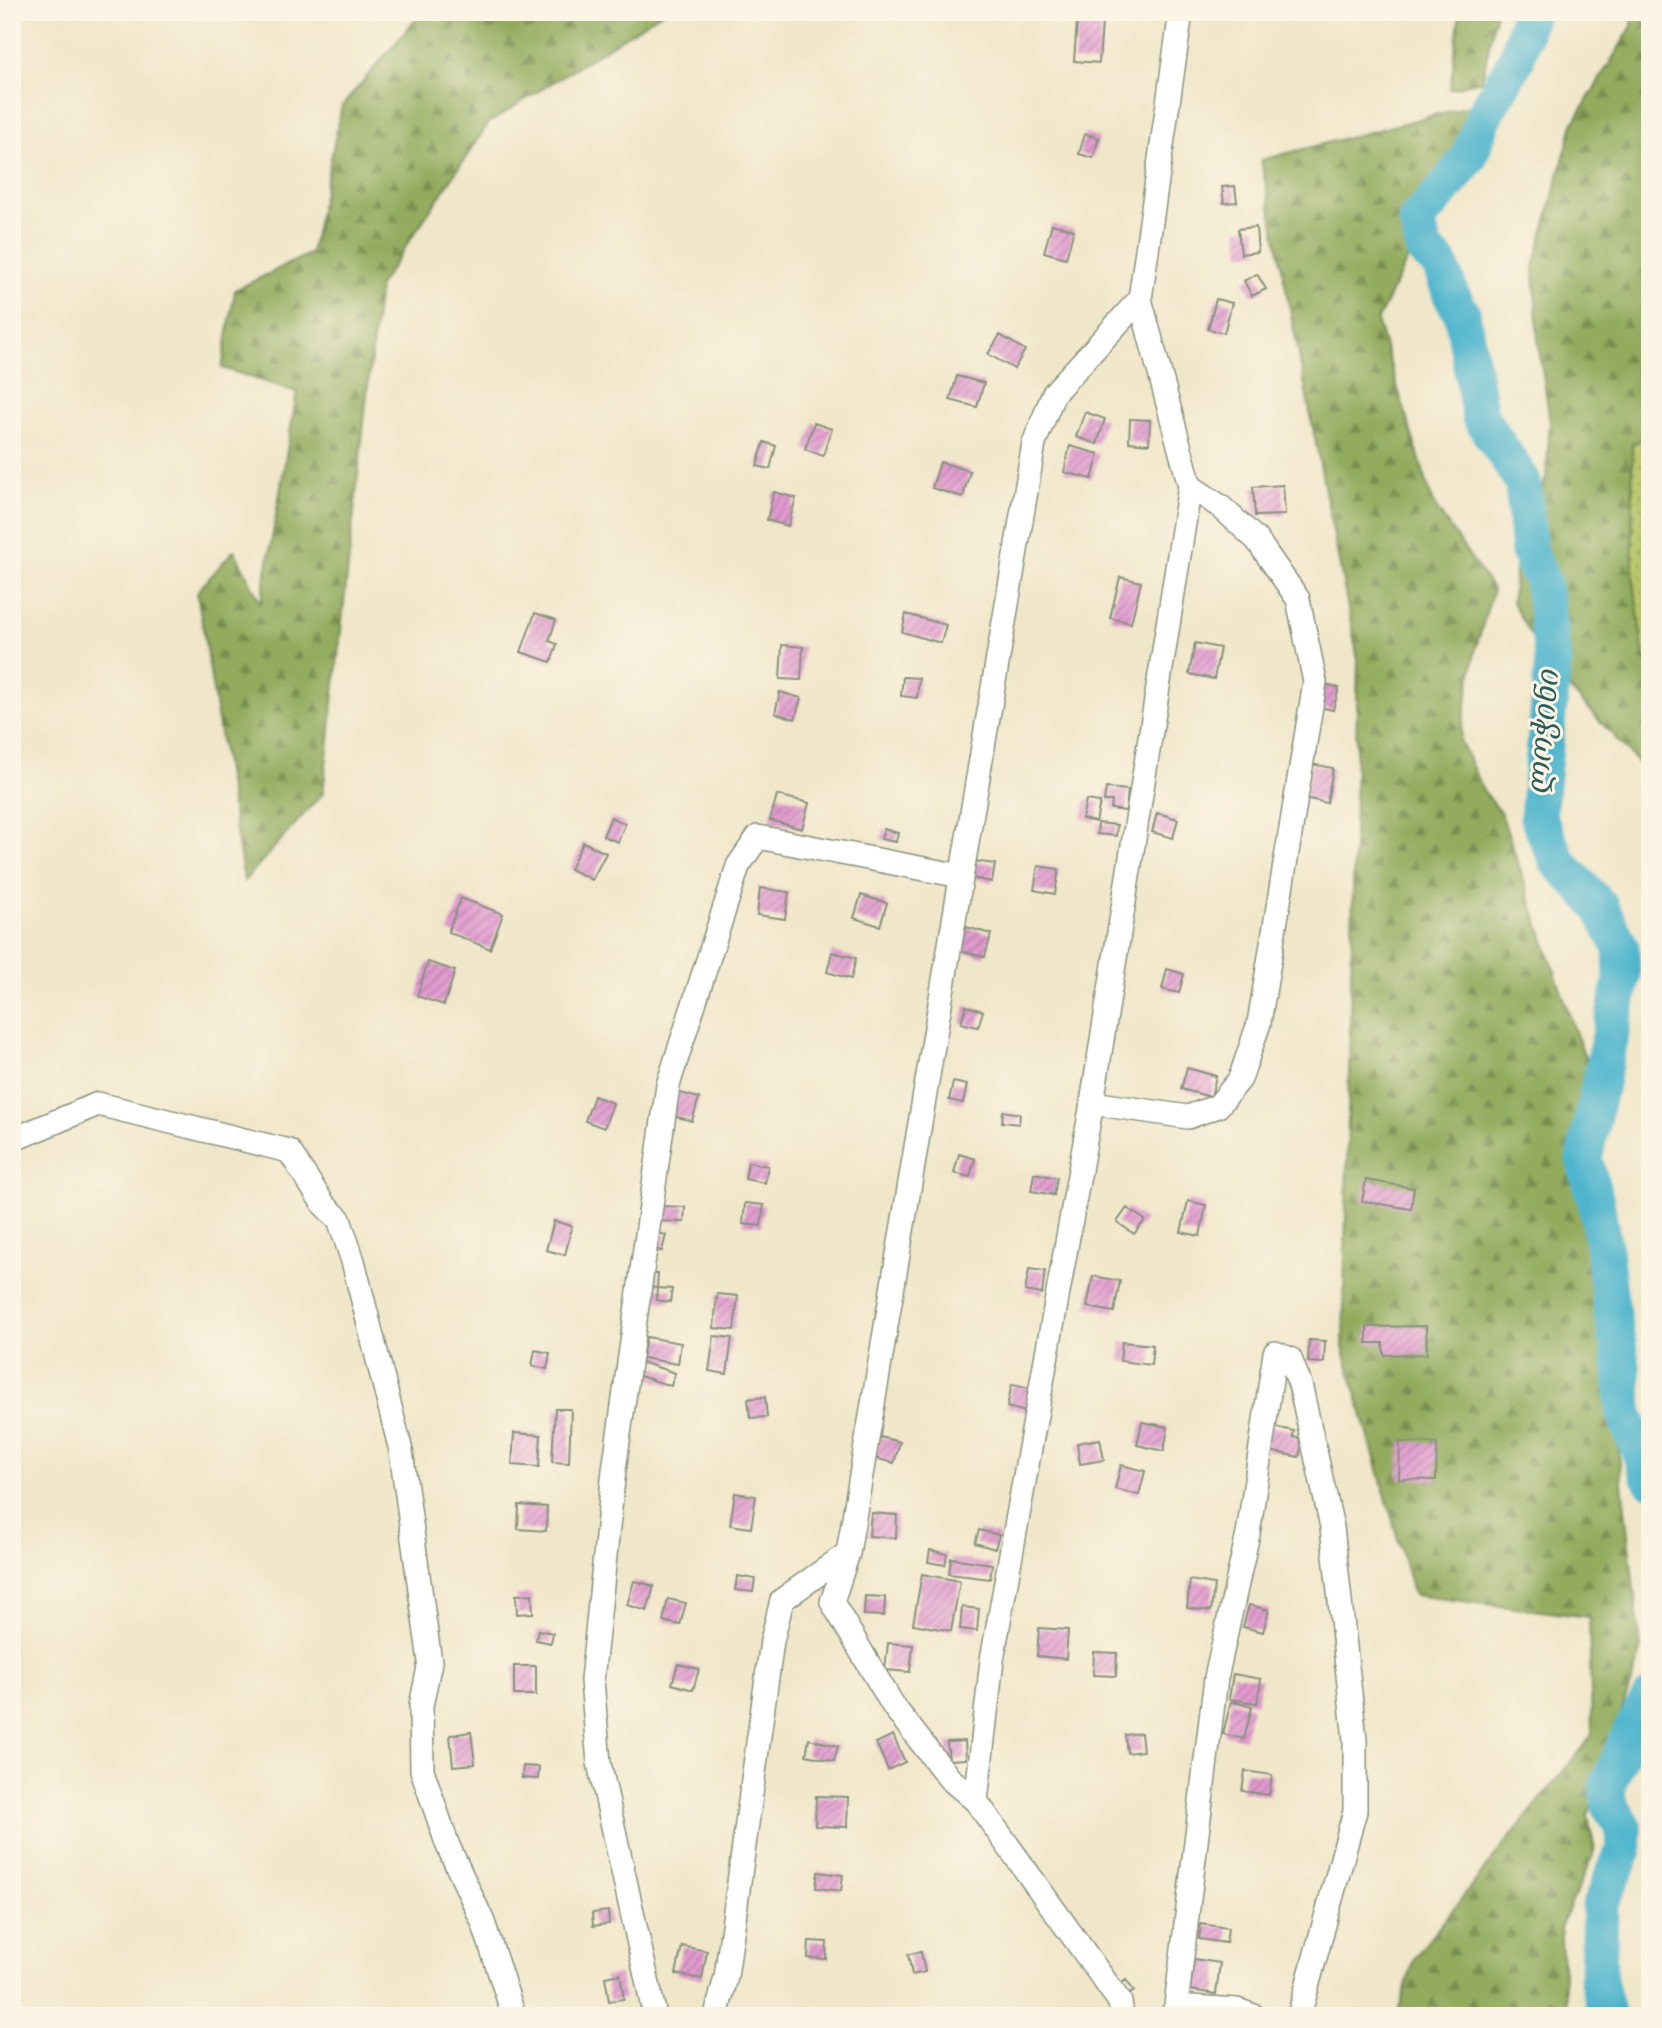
<svg xmlns="http://www.w3.org/2000/svg" width="1662" height="2028" font-family="'Sorts Mill Goudy','Noto Serif Georgian',serif">
<style>
.grass{fill:url(#grass-dots);stroke:#6c824e;stroke-width:2}
.forest{fill:url(#forest-firs);stroke:#587448;stroke-width:2}
.lines{fill:none;stroke-linecap:round;stroke-linejoin:round}
.river{stroke:#4fb5cd;stroke-width:37}
.building{fill:url(#building-hatch)}
.minor-casing{stroke:#88927e;stroke-width:26}
.minor{stroke:#fff;stroke-width:23}
.labels{text-anchor:middle;dominant-baseline:central;stroke-width:6;stroke-linejoin:round;paint-order:stroke}
.water-label{font-size:30px;font-style:italic;fill:#2b5b5a;stroke:#fcf5e5}
</style>
<defs>
<pattern id="grass-dots" width="8" height="8" patternUnits="userSpaceOnUse" patternTransform="scale(1.75)"><rect width="8" height="8" fill="#b8c669"/><path d="M2 2h.1M6 6h.1" fill="none" stroke="#95a257" stroke-width="1.8" stroke-linecap="round"/></pattern>
<pattern id="forest-firs" width="22" height="20" patternUnits="userSpaceOnUse" patternTransform="scale(1.75)"><rect width="22" height="20" fill="#92ab5d"/><path d="M5 1l3.5 6h-7zM16 11l3.5 6h-7z" fill="#778c4e"/></pattern>
<pattern id="building-hatch" width="6" height="6" patternUnits="userSpaceOnUse" patternTransform="scale(1.75)"><rect width="6" height="6" fill="#e19acf"/><path d="M-1 1l2-2M0 6l6-6M5 7l2-2" fill="none" stroke="#b67fa9"/></pattern>
</defs>
<rect width="100%" height="100%" fill="#fcf5e5"/>
<filter id="ink" filterUnits="userSpaceOnUse"><feTurbulence type="fractalNoise" baseFrequency=".0143" numOctaves="2"/><feDisplacementMap in="SourceGraphic" scale="14" xChannelSelector="R" yChannelSelector="G"/><feConvolveMatrix kernelMatrix="1 2 1 2 8 2 1 2 1" color-interpolation-filters="sRGB"/></filter>
<filter id="wash" filterUnits="userSpaceOnUse"><feTurbulence type="fractalNoise" baseFrequency=".00686" numOctaves="4" result="noise"/><feDisplacementMap in="SourceGraphic" scale="28" xChannelSelector="R" yChannelSelector="G"/><feGaussianBlur stdDeviation="1.57" result="paint"/><feColorMatrix in="noise" values="0 0 0 0 0 0 0 0 0 0 0 0 0 0 0 0 0 1.4 0 .05"/><feComposite in="paint" operator="in"/></filter>
<g filter="url(#wash)">
<rect width="100%" height="100%" fill="#f0e6c9"/>
<path class="grass" d="M 1650,438 L 1650,665 L 1644,659 L 1633,575 L 1632,443 Z"/>
<path class="forest" d="M 422,12 L 663,12 L 489,123 L 379,286 L 323,793 L 244,881 L 197,592 L 234,550 L 261,603 L 297,392 L 222,368 L 235,290 L 311,253 L 342,106 Z
M 1460,12 L 1496,12 L 1482,81 L 1450,89 Z
M 1633,12 L 1650,12 L 1650,438 L 1632,443 L 1633,575 L 1644,659 L 1650,665 L 1650,777 L 1625,748 L 1569,688 L 1528,631 L 1512,602 L 1517,554 L 1546,478 L 1550,422 L 1538,341 L 1534,267 L 1573,124 L 1632,26 Z
M 1485,102 L 1377,321 L 1433,503 L 1493,590 L 1475,651 L 1460,740 L 1483,790 L 1501,813 L 1575,1031 L 1592,1075 L 1574,1163 L 1614,1411 L 1641,1651 L 1588,1816 L 1595,1851 L 1560,1928 L 1567,2016 L 1397,2016 L 1415,1957 L 1592,1735 L 1589,1617 L 1414,1595 L 1343,1347 L 1358,660 L 1261,160 Z"/>
<g class="lines">
<path class="river" d="M 1530,12 L 1516,60 L 1485,114 L 1469,157 L 1441,193 L 1417,219 L 1424,250 L 1440,264 L 1451,295 L 1462,313 L 1480,417 L 1523,482 L 1529,553 L 1543,583 L 1553,663 L 1538,817 L 1558,862 L 1600,906 L 1621,948 L 1622,979 L 1584,1159 L 1596,1202 L 1603,1243 L 1612,1315 L 1622,1366 L 1624,1411 L 1650,1479
M 1607,2016 L 1598,1981 L 1600,1906 L 1624,1850 L 1623,1825 L 1610,1806 L 1607,1786 L 1628,1737 L 1650,1698"/>
</g>
<g id="blocks">
<path class="building" d="M 1077,21 L 1102,23 L 1099,63 L 1074,61 Z
M 1085,134 L 1099,138 L 1093,158 L 1079,154 Z
M 1235,186 L 1237,202 L 1224,203 L 1222,187 Z
M 1052,224 L 1074,230 L 1066,258 L 1044,252 Z
M 1256,227 L 1258,252 L 1241,254 L 1238,229 Z
M 1257,274 L 1266,289 L 1252,296 L 1244,281 Z
M 1216,299 L 1232,303 L 1224,333 L 1208,329 Z
M 1000,335 L 1025,350 L 1014,369 L 988,354 Z
M 957,376 L 984,383 L 977,407 L 950,400 Z
M 1085,412 L 1105,419 L 1097,444 L 1076,437 Z
M 1130,419 L 1150,420 L 1149,444 L 1129,442 Z
M 814,423 L 832,429 L 823,456 L 805,449 Z
M 764,442 L 776,446 L 770,469 L 757,466 Z
M 1070,446 L 1099,454 L 1092,479 L 1064,472 Z
M 940,462 L 970,471 L 963,497 L 932,488 Z
M 1283,485 L 1285,515 L 1255,516 L 1253,487 Z
M 774,492 L 796,498 L 788,526 L 767,520 Z
M 1120,577 L 1141,582 L 1131,623 L 1110,618 Z
M 535,613 L 556,620 L 549,641 L 557,644 L 551,662 L 521,652 Z
M 906,614 L 946,625 L 941,643 L 902,632 Z
M 1195,643 L 1220,648 L 1214,679 L 1189,674 Z
M 782,645 L 803,647 L 801,680 L 780,679 Z
M 903,677 L 919,678 L 917,698 L 901,696 Z
M 1320,683 L 1339,688 L 1333,710 L 1315,706 Z
M 780,692 L 801,698 L 795,719 L 775,713 Z
M 1311,764 L 1333,768 L 1327,803 L 1304,798 Z
M 1106,788 L 1128,790 L 1126,811 L 1111,809 L 1112,801 L 1104,801 Z
M 777,795 L 809,803 L 802,829 L 770,820 Z
M 1086,800 L 1100,802 L 1096,822 L 1082,819 Z
M 1157,813 L 1178,819 L 1173,838 L 1152,832 Z
M 611,817 L 625,824 L 618,842 L 603,836 Z
M 1098,823 L 1117,825 L 1116,836 L 1097,834 Z
M 884,829 L 898,833 L 896,842 L 881,839 Z
M 583,842 L 606,853 L 592,880 L 570,869 Z
M 974,861 L 995,864 L 992,882 L 971,878 Z
M 1038,866 L 1059,869 L 1055,894 L 1034,890 Z
M 760,888 L 789,892 L 785,919 L 757,915 Z
M 861,895 L 887,903 L 880,926 L 854,918 Z
M 461,898 L 503,914 L 490,949 L 448,932 Z
M 966,927 L 991,934 L 985,957 L 960,951 Z
M 832,952 L 856,958 L 851,979 L 827,972 Z
M 428,962 L 455,971 L 444,1005 L 417,996 Z
M 1167,969 L 1184,974 L 1179,993 L 1162,989 Z
M 966,1006 L 983,1011 L 978,1027 L 961,1023 Z
M 1187,1068 L 1216,1076 L 1211,1097 L 1181,1089 Z
M 953,1082 L 967,1085 L 963,1103 L 949,1100 Z
M 677,1092 L 699,1098 L 692,1121 L 670,1115 Z
M 594,1096 L 613,1103 L 604,1128 L 585,1121 Z
M 1003,1111 L 1020,1114 L 1019,1124 L 1002,1122 Z
M 959,1154 L 975,1159 L 970,1177 L 954,1173 Z
M 748,1162 L 768,1166 L 765,1183 L 745,1179 Z
M 1034,1173 L 1057,1178 L 1054,1195 L 1031,1191 Z
M 1366,1180 L 1414,1188 L 1411,1209 L 1362,1201 Z
M 1188,1201 L 1206,1205 L 1200,1236 L 1181,1232 Z
M 745,1203 L 764,1205 L 761,1226 L 743,1224 Z
M 661,1206 L 685,1207 L 684,1222 L 660,1221 Z
M 1127,1208 L 1145,1220 L 1134,1234 L 1117,1222 Z
M 554,1221 L 572,1226 L 565,1255 L 546,1250 Z
M 653,1232 L 666,1235 L 662,1251 L 650,1249 Z
M 1029,1269 L 1045,1271 L 1042,1294 L 1025,1291 Z
M 648,1274 L 658,1274 L 657,1288 L 672,1289 L 670,1302 L 656,1300 L 657,1288 L 647,1287 Z
M 1093,1276 L 1120,1281 L 1114,1312 L 1087,1307 Z
M 717,1294 L 738,1296 L 734,1330 L 714,1328 Z
M 1426,1326 L 1427,1354 L 1384,1355 L 1383,1343 L 1367,1343 L 1367,1327 Z
M 714,1336 L 732,1338 L 727,1374 L 709,1371 Z
M 646,1337 L 681,1343 L 678,1364 L 642,1358 Z
M 1309,1340 L 1325,1341 L 1324,1363 L 1308,1362 Z
M 1122,1342 L 1153,1345 L 1151,1365 L 1120,1361 Z
M 535,1350 L 550,1353 L 547,1369 L 532,1366 Z
M 641,1362 L 675,1373 L 671,1386 L 637,1375 Z
M 1012,1384 L 1035,1389 L 1029,1413 L 1007,1407 Z
M 765,1397 L 767,1417 L 750,1418 L 748,1399 Z
M 555,1409 L 571,1409 L 569,1463 L 552,1462 Z
M 1142,1422 L 1168,1427 L 1164,1451 L 1137,1445 Z
M 1269,1426 L 1294,1431 L 1293,1437 L 1303,1439 L 1299,1457 L 1265,1450 Z
M 514,1433 L 541,1435 L 539,1467 L 512,1465 Z
M 880,1437 L 900,1442 L 894,1463 L 874,1458 Z
M 1100,1439 L 1104,1460 L 1080,1464 L 1077,1443 Z
M 1400,1442 L 1437,1443 L 1436,1480 L 1399,1479 Z
M 1121,1465 L 1145,1471 L 1139,1495 L 1115,1489 Z
M 735,1493 L 756,1496 L 751,1528 L 730,1525 Z
M 519,1505 L 547,1507 L 546,1531 L 518,1529 Z
M 871,1513 L 897,1515 L 896,1538 L 869,1536 Z
M 979,1530 L 999,1535 L 995,1549 L 975,1543 Z
M 930,1550 L 947,1554 L 945,1565 L 928,1562 Z
M 951,1558 L 992,1564 L 990,1579 L 949,1574 Z
M 922,1574 L 960,1581 L 951,1631 L 913,1624 Z
M 737,1576 L 755,1579 L 753,1592 L 735,1590 Z
M 1190,1580 L 1214,1584 L 1211,1611 L 1187,1608 Z
M 634,1581 L 654,1586 L 647,1611 L 627,1605 Z
M 532,1594 L 533,1613 L 517,1614 L 516,1595 Z
M 865,1596 L 885,1597 L 884,1616 L 864,1615 Z
M 668,1599 L 686,1603 L 680,1625 L 663,1621 Z
M 1249,1605 L 1269,1610 L 1263,1632 L 1243,1627 Z
M 962,1607 L 979,1609 L 977,1631 L 960,1629 Z
M 1039,1628 L 1068,1630 L 1066,1659 L 1037,1656 Z
M 538,1630 L 553,1633 L 551,1643 L 536,1640 Z
M 888,1643 L 913,1645 L 910,1672 L 885,1670 Z
M 1094,1652 L 1117,1653 L 1116,1676 L 1093,1675 Z
M 678,1664 L 699,1669 L 693,1690 L 672,1684 Z
M 514,1666 L 536,1666 L 536,1695 L 514,1695 Z
M 1233,1674 L 1261,1679 L 1257,1703 L 1229,1699 Z
M 1231,1701 L 1252,1707 L 1244,1739 L 1223,1734 Z
M 471,1732 L 475,1764 L 453,1766 L 450,1735 Z
M 1141,1733 L 1143,1751 L 1127,1753 L 1125,1735 Z
M 893,1735 L 905,1762 L 888,1770 L 876,1743 Z
M 809,1739 L 838,1746 L 834,1761 L 806,1755 Z
M 965,1741 L 966,1759 L 949,1760 L 947,1742 Z
M 523,1766 L 539,1767 L 538,1779 L 522,1778 Z
M 1245,1771 L 1272,1775 L 1269,1795 L 1242,1791 Z
M 816,1796 L 848,1797 L 847,1827 L 815,1826 Z
M 818,1872 L 843,1875 L 841,1891 L 816,1888 Z
M 608,1911 L 609,1924 L 593,1926 L 592,1913 Z
M 1201,1924 L 1228,1928 L 1226,1943 L 1199,1939 Z
M 809,1941 L 827,1942 L 826,1959 L 808,1958 Z
M 682,1946 L 707,1951 L 702,1979 L 676,1974 Z
M 921,1952 L 925,1972 L 912,1975 L 908,1954 Z
M 1194,1959 L 1220,1963 L 1216,1994 L 1190,1990 Z
M 620,1974 L 624,1999 L 609,2001 L 605,1977 Z
M 1126,1980 L 1134,1991 L 1123,1999 L 1115,1988 Z"/>
</g>
</g>
<g filter="url(#ink)">
<use href="#blocks" fill-opacity="0" stroke="#88927e" stroke-width="2"/>
<g class="lines">
<g class="minor-casing">
<path id="minor" d="M 1092,1103 L 1188,1117 L 1218,1106 L 1240,1079 L 1259,1023 L 1315,682 L 1298,599 L 1257,540 L 1221,507 L 1190,486
M 12,1140 L 98,1104 L 289,1151 L 324,1205 L 339,1219 L 353,1261 L 401,1451 L 430,1662 L 421,1706 L 422,1770 L 448,1846 L 483,1922 L 514,2016
M 976,1801 L 949,1778 L 894,1707 L 832,1602 L 848,1553 L 1034,443 L 1054,393 L 1140,299 L 1181,12
M 1176,2006 L 1237,2010 L 1254,2016
M 655,2016 L 599,1763 L 592,1680 L 614,1470 L 668,1085 L 738,866 L 758,837 L 961,876
M 716,2016 L 726,1977 L 772,1641 L 782,1600 L 848,1553
M 1122,2016 L 1120,2002 L 976,1801 L 992,1660 L 1092,1103 L 1190,486 L 1140,299
M 1172,2016 L 1176,2006 L 1216,1678 L 1248,1534 L 1275,1353 L 1290,1359 L 1300,1384 L 1332,1527 L 1355,1740 L 1355,1811 L 1299,2016"/>
</g>
<use href="#minor" class="minor"/>
</g>
</g>
<g class="labels">
<g class="water-label">
<text transform="translate(1545 733) rotate(-85)">ლოჭინი</text>
</g>
</g>
<rect width="1662" height="2028" fill="none" stroke="#fcf5e5" stroke-width="42"/>
</svg>
